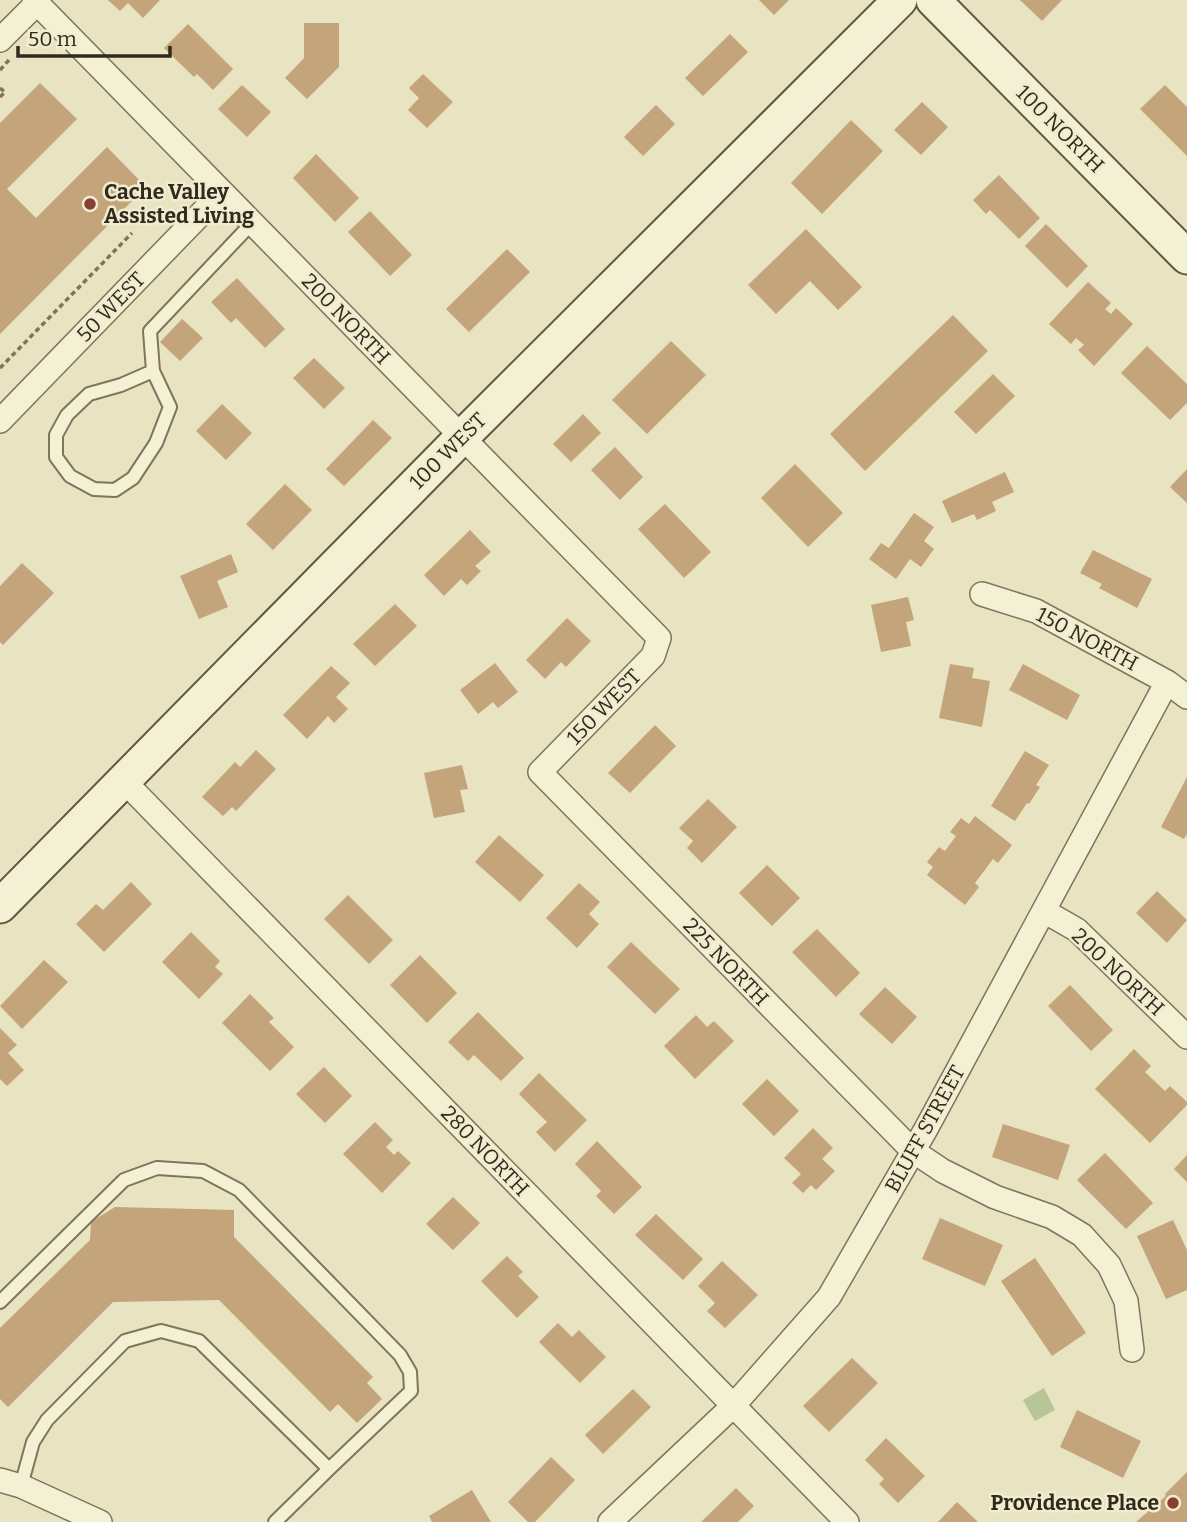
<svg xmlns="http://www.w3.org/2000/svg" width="1187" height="1522" font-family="Bitter,serif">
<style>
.green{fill:#b8c597}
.building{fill:#c3a47b}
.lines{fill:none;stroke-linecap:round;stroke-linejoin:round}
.lane-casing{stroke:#80745b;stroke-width:16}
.street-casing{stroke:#80745b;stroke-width:26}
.secondary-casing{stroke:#62563e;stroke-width:37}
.path{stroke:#80745b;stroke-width:3.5;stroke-dasharray:5 3.5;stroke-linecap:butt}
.lane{stroke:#f4f0d3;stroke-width:12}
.street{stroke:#f4f0d3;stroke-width:23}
.secondary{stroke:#f4f0d3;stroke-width:33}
.poi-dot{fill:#893e31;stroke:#f1ecd0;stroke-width:2.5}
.labels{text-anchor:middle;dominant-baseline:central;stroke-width:5;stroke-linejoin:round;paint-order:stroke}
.street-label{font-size:21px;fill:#312a1d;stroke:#f1ecd0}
.poi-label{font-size:21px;font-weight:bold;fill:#312a1d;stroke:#f1ecd0;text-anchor:start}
</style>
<rect width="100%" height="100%" fill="#e8e3c1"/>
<path class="green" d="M 1044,1388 L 1055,1410 L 1035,1421 L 1023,1400 Z"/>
<path class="building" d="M 108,0 L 160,0 L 143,18 L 128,3 L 120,11 Z
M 759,0 L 789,0 L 774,15 Z
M 1020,0 L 1062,0 L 1042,21 Z
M 304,23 L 339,23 L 339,67 L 307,99 L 285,78 L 304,58 Z
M 188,24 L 233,69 L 213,90 L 197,74 L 194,77 L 164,48 Z
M 730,34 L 748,52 L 703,96 L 685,78 Z
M 423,74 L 453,102 L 427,128 L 408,110 L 419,98 L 409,88 Z
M 40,83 L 77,119 L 7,189 L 36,218 L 107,147 L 146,187 L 0,334 L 0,123 Z
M 242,85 L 271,112 L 247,137 L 218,109 Z
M 1165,85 L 1187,107 L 1187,156 L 1140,109 Z
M 922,102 L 948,127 L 921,155 L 894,130 Z
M 656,105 L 675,124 L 643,156 L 624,137 Z
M 851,120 L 883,151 L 822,214 L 791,183 Z
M 316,154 L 359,198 L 335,222 L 293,178 Z
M 999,175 L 1040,218 L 1019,239 L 990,210 L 986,214 L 973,200 Z
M 370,211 L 412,255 L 390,276 L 348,232 Z
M 1046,224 L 1088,266 L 1067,288 L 1025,246 Z
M 806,229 L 862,287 L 838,310 L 810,281 L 776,314 L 748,285 Z
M 507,249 L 530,272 L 469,332 L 446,309 Z
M 237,278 L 285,329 L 265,348 L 236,318 L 231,323 L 211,302 Z
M 1088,282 L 1111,303 L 1105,309 L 1111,314 L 1116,308 L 1133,324 L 1094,366 L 1078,350 L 1084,345 L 1076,338 L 1071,344 L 1049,324 Z
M 953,315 L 988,351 L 865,471 L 830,434 Z
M 182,319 L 203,338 L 180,361 L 160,342 Z
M 671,341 L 706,375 L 647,434 L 612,400 Z
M 1147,346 L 1187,384 L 1187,403 L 1170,420 L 1121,373 Z
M 314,358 L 345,388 L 324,409 L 293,378 Z
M 993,374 L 1015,396 L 976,434 L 954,412 Z
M 222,404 L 252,433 L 226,460 L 196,431 Z
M 583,414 L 601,433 L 571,462 L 553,444 Z
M 373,420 L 392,438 L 344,486 L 326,469 Z
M 615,447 L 643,477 L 620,500 L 591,470 Z
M 795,464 L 843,513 L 808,547 L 761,498 Z
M 1187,469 L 1187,503 L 1170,487 Z
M 1005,472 L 1014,492 L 992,502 L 996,511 L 977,520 L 974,514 L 952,523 L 942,501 Z
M 285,484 L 312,510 L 273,550 L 246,524 Z
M 665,504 L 711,552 L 684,578 L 638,529 Z
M 914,513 L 934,527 L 924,541 L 934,549 L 921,567 L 910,559 L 896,579 L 869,559 L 881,543 L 889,548 Z
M 470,530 L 491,552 L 475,566 L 481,571 L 467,585 L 461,579 L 444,596 L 424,575 Z
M 1093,550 L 1152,579 L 1137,608 L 1099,588 L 1102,584 L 1080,573 Z
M 231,554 L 238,572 L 217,581 L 228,607 L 199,619 L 180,576 Z
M 22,563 L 54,593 L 3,645 L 0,642 L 0,586 Z
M 908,597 L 914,620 L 906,622 L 911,646 L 881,652 L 871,605 Z
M 395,604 L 417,626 L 375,666 L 353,644 Z
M 567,618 L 591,641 L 566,667 L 561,662 L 545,679 L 526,660 Z
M 495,663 L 518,692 L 498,708 L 493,702 L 478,714 L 460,690 Z
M 950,664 L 974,668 L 972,678 L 990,681 L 982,727 L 939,718 Z
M 1023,664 L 1080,695 L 1067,720 L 1009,690 Z
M 331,666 L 350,683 L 336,697 L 348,709 L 334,723 L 328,716 L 307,739 L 283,715 Z
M 655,725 L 676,746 L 630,793 L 608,773 Z
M 256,750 L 276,769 L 236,811 L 232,807 L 223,816 L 202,797 L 235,762 L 240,767 Z
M 1025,751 L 1049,765 L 1036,785 L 1040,787 L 1029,804 L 1027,803 L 1015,821 L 991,806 Z
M 462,765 L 468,789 L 460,790 L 465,812 L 434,818 L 424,773 Z
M 1187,777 L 1187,834 L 1184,839 L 1161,827 Z
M 708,799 L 737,827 L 702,863 L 687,848 L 693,841 L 679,828 Z
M 975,816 L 1012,845 L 998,863 L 993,859 L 975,883 L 979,887 L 965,905 L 927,875 L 933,867 L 927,862 L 939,847 L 945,851 L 956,836 L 950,832 L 961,818 L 969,824 Z
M 499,835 L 544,875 L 520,902 L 475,862 Z
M 767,865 L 800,898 L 772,926 L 739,893 Z
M 131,882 L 152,904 L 104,952 L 76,924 L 96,904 L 103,910 Z
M 579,883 L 600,902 L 589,914 L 599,924 L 577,948 L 546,918 Z
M 1157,891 L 1187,920 L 1167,943 L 1136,913 Z
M 348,895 L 393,940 L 369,964 L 324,919 Z
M 817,929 L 860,973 L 836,997 L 792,952 Z
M 191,932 L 220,961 L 215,967 L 223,974 L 199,999 L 162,962 Z
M 631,942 L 680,989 L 655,1014 L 607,967 Z
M 420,955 L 457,993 L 427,1023 L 390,985 Z
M 44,960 L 68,982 L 22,1029 L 0,1006 Z
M 1070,985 L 1113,1030 L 1091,1051 L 1048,1006 Z
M 885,987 L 917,1017 L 892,1044 L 859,1014 Z
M 250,994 L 274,1018 L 269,1022 L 294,1047 L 270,1071 L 222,1023 Z
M 478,1012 L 524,1058 L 501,1081 L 474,1055 L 468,1061 L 448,1042 Z
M 696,1015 L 707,1027 L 714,1021 L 734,1041 L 695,1079 L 664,1046 Z
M 0,1028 L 17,1045 L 8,1053 L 24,1070 L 7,1086 L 0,1079 Z
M 1134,1049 L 1151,1066 L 1145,1072 L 1165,1091 L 1170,1086 L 1187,1102 L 1187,1105 L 1150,1143 L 1095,1089 Z
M 324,1067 L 352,1096 L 325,1123 L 296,1094 Z
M 539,1073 L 587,1120 L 555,1152 L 536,1132 L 547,1122 L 519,1094 Z
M 767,1079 L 799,1111 L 774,1136 L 742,1104 Z
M 375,1122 L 393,1140 L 386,1147 L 394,1155 L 398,1151 L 411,1163 L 382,1193 L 343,1154 Z
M 1003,1124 L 1070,1145 L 1058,1180 L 992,1157 Z
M 813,1128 L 833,1148 L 822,1159 L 835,1171 L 816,1190 L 811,1185 L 803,1193 L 792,1183 L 801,1174 L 784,1158 Z
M 597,1141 L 642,1187 L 614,1214 L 596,1196 L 601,1191 L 575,1164 Z
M 1105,1153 L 1153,1203 L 1126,1229 L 1077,1180 Z
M 1187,1155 L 1187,1182 L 1174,1169 Z
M 453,1197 L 480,1223 L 453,1250 L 426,1224 Z
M 115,1207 L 234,1210 L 234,1237 L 373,1377 L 367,1383 L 382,1399 L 357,1423 L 338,1404 L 330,1412 L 219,1300 L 113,1302 L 8,1407 L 0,1399 L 0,1328 L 90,1240 L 91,1222 Z
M 656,1214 L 703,1259 L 683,1280 L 635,1235 Z
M 940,1218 L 1003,1245 L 985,1286 L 922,1259 Z
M 1173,1220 L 1187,1250 L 1187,1290 L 1166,1299 L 1137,1236 Z
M 507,1256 L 523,1272 L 518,1276 L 539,1297 L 517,1318 L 481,1281 Z
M 1035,1258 L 1086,1333 L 1052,1356 L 1001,1281 Z
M 722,1261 L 758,1295 L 725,1328 L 707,1311 L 715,1303 L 698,1286 Z
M 558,1323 L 572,1337 L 579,1330 L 606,1357 L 580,1383 L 539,1342 Z
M 852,1358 L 878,1383 L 829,1432 L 803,1406 Z
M 633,1389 L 651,1407 L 603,1454 L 585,1435 Z
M 1077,1410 L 1141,1441 L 1123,1478 L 1060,1447 Z
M 886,1438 L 925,1476 L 898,1503 L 879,1484 L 884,1479 L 865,1460 Z
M 551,1457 L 575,1480 L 535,1522 L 528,1522 L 508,1502 Z
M 1187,1472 L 1187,1522 L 1136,1522 L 1166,1496 L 1165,1494 Z
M 736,1488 L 754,1506 L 738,1522 L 701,1522 Z
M 472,1490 L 491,1522 L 432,1522 L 429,1516 Z
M 957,1502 L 978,1522 L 938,1522 Z"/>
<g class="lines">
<g class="lane-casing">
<path id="lane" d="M 153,371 L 121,385 L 89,394 L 67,415 L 56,435 L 56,457 L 70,476 L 94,489 L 115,490 L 133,478 L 156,443 L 170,407 L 153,371 L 150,331 L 252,223
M 0,1302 L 124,1180 L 157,1168 L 203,1171 L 239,1190 L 400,1355 L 410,1372 L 411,1391 L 329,1469
M 21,1486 L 33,1442 L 47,1420 L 125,1341 L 161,1331 L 199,1341 L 329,1469 L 275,1522"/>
</g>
<g class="street-casing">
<path id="street" d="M 34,0 L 659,638 L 653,656 L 540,772 L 913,1151 L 943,1171 L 995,1197 L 1052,1217 L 1082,1235 L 1109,1265 L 1126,1301 L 1132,1350
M 0,40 L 37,3
M 0,421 L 222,192
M 982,594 L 1036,611 L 1167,682 L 1187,697
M 124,781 L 847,1522
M 1044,911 L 1077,930 L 1187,1037
M 0,1480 L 21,1486 L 100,1522
M 610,1522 L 733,1406 L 829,1297 L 926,1129 L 1167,682"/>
</g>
<g class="secondary-casing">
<path id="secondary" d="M 933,0 L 1187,257
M 0,906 L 461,438 L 900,0"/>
</g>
<path class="path" d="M 0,70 L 9,60
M 0,88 L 5,92 L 0,97
M 0,368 L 132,233"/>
<use href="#lane" class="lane"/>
<use href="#street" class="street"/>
<use href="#secondary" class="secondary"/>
</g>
<g class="poi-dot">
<circle cx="90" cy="204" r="7"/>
<circle cx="1173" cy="1503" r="7"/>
</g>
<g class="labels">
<g class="street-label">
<text transform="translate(1060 129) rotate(45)">100 NORTH</text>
<text transform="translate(111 307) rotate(-46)">50 WEST</text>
<text transform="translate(346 319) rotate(46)">200 NORTH</text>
<text transform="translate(448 451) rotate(-45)">100 WEST</text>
<text transform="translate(1087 639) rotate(28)">150 NORTH</text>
<text transform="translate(604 707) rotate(-46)">150 WEST</text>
<text transform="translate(726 962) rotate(46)">225 NORTH</text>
<text transform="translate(1118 972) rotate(43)">200 NORTH</text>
<text transform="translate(925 1129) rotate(-61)">BLUFF STREET</text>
<text transform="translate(485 1151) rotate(46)">280 NORTH</text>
</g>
<g class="poi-label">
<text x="104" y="192">Cache Valley<tspan x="104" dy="24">Assisted Living</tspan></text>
<text x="1159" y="1503" text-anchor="end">Providence Place</text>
</g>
</g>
<path d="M18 46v10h152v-10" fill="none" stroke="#312a1d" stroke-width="3.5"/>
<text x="28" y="46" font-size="21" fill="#312a1d" stroke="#f1ecd0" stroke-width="5" paint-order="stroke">50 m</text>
</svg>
